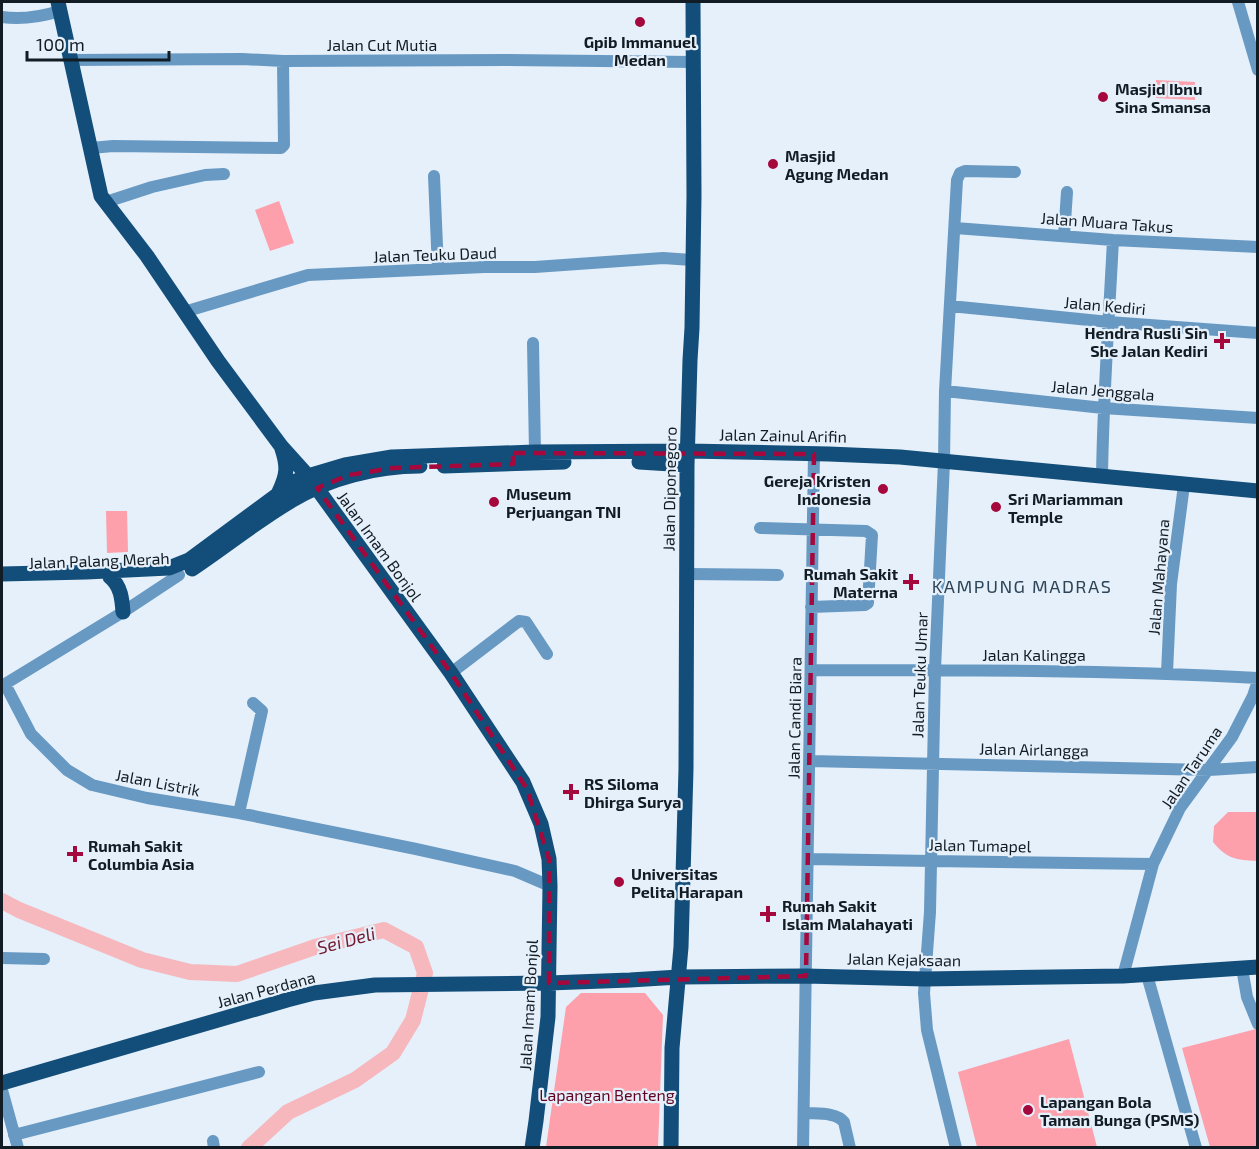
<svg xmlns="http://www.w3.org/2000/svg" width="1259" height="1149" font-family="'Exo 2',sans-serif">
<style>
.green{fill:#fda0ab}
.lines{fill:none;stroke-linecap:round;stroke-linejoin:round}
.river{stroke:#f6b7bd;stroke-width:16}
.minor{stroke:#6899c3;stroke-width:12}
.major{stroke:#134e7a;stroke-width:15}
.marked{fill:none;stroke:#a4083c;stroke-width:4.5;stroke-dasharray:12 8;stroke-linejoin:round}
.poi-dot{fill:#a4083c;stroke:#e5f0fa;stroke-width:2}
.labels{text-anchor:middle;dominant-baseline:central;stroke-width:4.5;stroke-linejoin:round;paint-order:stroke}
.poi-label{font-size:16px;font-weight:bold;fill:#121c25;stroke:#e5f0fa;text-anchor:start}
.street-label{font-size:16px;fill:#121c25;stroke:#e5f0fa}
.park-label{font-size:16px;fill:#620421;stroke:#e5f0fa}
.neighbourhood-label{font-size:18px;letter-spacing:1.5px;fill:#2e4559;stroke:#e5f0fa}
.water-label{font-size:18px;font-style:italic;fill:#741a2f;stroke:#e5f0fa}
</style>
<rect width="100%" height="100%" fill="#e5f0fa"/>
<path class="green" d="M 1156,80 L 1195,82 L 1195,100 L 1156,98 Z
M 279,201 L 294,243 L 270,251 L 255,210 Z
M 106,511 L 127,511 L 128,552 L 107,553 Z
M 1228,812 L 1257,812 L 1257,861 C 1236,860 1227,859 1213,842 L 1214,826 Z
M 581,993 L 645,993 L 663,1015 L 658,1147 L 546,1147 L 566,1007 Z
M 1256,1029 L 1257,1147 L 1210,1147 L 1182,1048 Z
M 1069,1039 L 1097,1147 L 977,1147 L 958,1072 Z"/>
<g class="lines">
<path class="river" d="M 2,901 L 19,910 L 142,960 L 190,972 L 237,974 L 315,947 L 384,930 L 416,947 L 425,973 L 413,1020 L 393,1053 L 355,1080 L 288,1112 L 249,1148"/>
<path class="minor" d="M 1238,2 L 1258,70
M 2,17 C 22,20 40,17 60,11
M 71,60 L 242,59 L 283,61 L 506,60 L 694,62
M 91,148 L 113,146 L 281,148 L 284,145 L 283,61
M 434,176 L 438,269
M 106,202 L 152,187 L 205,175 L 224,174
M 955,228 L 1113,240 L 1258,247
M 1064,236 L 1067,192
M 950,306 L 1109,322 L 1258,333
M 184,312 L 308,275 L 484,267 L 535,267 L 663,258 L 692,260
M 533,343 L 535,452
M 945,391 L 1103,408 L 1258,418
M 1102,477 C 1103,398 1109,319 1113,240
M 760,528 L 866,531 L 872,535 L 868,603 L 865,605 L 811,607
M 687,574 L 778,575
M 179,575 L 123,612 L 5,684 L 31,734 L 67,770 L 92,785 L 147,798 L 239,813 L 416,849 L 515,871 L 550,886
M 811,670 C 960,670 1109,670 1258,678
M 451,673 L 519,621 L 526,622 L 547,654
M 1167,673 L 1171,584 L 1184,485
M 810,761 L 1209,770 L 1258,767
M 239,813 L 262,711 L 253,703
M 808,859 L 932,861 L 1153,864
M 2,958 L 44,959
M 1242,968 L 1247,997 L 1258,1024
M 1147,975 L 1196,1148
M 1123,976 L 1153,864 L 1180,808 L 1232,737 L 1253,696 L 1258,681
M 2,1090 L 18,1148
M 805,1113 C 817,1114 836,1112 844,1122 L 850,1148
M 14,1135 L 259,1072
M 213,1141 L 214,1148
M 803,1148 L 814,454
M 956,1148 L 927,1030 L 924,993 L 930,912 L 935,670 L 944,462 L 945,391 L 957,180 L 960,173 L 965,171 L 1015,172"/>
<path class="major" d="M 58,2 L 101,196 L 147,256 L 218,361 L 281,446 L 308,476 L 451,673 L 523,782 L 541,824 L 549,859 L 550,886 L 548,1017 L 536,1121 L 532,1148
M 639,462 L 687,465
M 444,466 L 564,462
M 279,492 C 287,475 288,467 282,449
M 192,569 C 225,547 257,521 291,501 C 328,478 377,466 420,466
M 2,574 L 86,572 L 169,568 L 189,560 L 296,481 L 308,476 L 345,465 L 392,457 L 535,452 L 688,451 L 829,454 L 900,457 L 1258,491
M 110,577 C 121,586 122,599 123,612
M 2,1083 L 287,1000 L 314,993 L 375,985 L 549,983 L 630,980 L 679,977 L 806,976 L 925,979 L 1123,976 L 1258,967
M 671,1148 L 672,1048 L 681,947 L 686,769 L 687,465 L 690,360 L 692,328 L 694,196 L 693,2"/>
</g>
<path class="marked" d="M 513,453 L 814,454 L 806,976 L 549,983 L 549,859 L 527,789 L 451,673 L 317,488 L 349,475 L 393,468 L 513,464 Z"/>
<g class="poi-dot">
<circle cx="640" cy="22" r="6"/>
<circle cx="1103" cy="97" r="6"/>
<circle cx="773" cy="164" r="6"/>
<path d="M1219 332h6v6h6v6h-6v6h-6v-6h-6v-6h6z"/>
<circle cx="883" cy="489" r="6"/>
<circle cx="494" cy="502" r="6"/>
<circle cx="996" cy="507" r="6"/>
<path d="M908 573h6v6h6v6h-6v6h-6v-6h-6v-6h6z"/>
<path d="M568 783h6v6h6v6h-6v6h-6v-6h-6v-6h6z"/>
<path d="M72 845h6v6h6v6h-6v6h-6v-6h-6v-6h6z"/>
<circle cx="619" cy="882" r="6"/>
<path d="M765 905h6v6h6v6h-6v6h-6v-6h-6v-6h6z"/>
<circle cx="1028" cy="1110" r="6"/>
</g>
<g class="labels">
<g class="poi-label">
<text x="640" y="41" text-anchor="middle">Gpib Immanuel<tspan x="640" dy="18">Medan</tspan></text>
<text x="1115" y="88">Masjid Ibnu<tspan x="1115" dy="18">Sina Smansa</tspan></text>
<text x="785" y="155">Masjid<tspan x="785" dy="18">Agung Medan</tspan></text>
<text x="1208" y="332" text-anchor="end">Hendra Rusli Sin<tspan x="1208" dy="18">She Jalan Kediri</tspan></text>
<text x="871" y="480" text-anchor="end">Gereja Kristen<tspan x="871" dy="18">Indonesia</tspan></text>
<text x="506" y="493">Museum<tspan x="506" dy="18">Perjuangan TNI</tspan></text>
<text x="1008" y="498">Sri Mariamman<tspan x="1008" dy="18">Temple</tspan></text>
<text x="898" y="573" text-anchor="end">Rumah Sakit<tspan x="898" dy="18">Materna</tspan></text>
<text x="584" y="783">RS Siloma<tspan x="584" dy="18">Dhirga Surya</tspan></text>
<text x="88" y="845">Rumah Sakit<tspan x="88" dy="18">Columbia Asia</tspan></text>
<text x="631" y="873">Universitas<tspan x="631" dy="18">Pelita Harapan</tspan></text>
<text x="782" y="905">Rumah Sakit<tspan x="782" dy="18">Islam Malahayati</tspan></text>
<text x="1040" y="1101">Lapangan Bola<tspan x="1040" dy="18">Taman Bunga (PSMS)</tspan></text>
</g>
<g class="street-label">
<text x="382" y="44">Jalan Cut Mutia</text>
<text transform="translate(1107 222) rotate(4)">Jalan Muara Takus</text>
<text transform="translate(435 254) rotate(-2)">Jalan Teuku Daud</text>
<text transform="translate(1105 305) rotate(5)">Jalan Kediri</text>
<text transform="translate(1103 390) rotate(5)">Jalan Jenggala</text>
<text transform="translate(783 435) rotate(1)">Jalan Zainul Arifin</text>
<text transform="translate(669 489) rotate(-89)">Jalan Diponegoro</text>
<text transform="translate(380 546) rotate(54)">Jalan Imam Bonjol</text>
<text transform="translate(99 560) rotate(-2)">Jalan Palang Merah</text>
<text transform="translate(1158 577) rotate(-85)">Jalan Mahayana</text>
<text x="1034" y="654">Jalan Kalingga</text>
<text transform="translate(919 675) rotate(-88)">Jalan Teuku Umar</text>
<text transform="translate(794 718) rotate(-89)">Jalan Candi Biara</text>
<text transform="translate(1034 749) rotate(1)">Jalan Airlangga</text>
<text transform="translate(1191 767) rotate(-56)">Jalan Taruma</text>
<text transform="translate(158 782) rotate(11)">Jalan Listrik</text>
<text transform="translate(980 845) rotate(1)">Jalan Tumapel</text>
<text transform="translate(904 959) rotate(1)">Jalan Kejaksaan</text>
<text transform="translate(266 989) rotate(-15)">Jalan Perdana</text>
<text transform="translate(528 1005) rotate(-87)">Jalan Imam Bonjol</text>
</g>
<g class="park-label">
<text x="607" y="1094">Lapangan Benteng</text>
</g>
<g class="neighbourhood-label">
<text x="1022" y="586">KAMPUNG MADRAS</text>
</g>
<g class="water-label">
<text transform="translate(346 940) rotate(-15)">Sei Deli</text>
</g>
</g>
<rect width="1259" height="1149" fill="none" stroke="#121c25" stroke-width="6"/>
<path d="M27 51v9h142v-9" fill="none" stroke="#121c25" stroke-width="3"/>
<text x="36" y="51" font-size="18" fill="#121c25" stroke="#e5f0fa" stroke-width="4.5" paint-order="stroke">100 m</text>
</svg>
